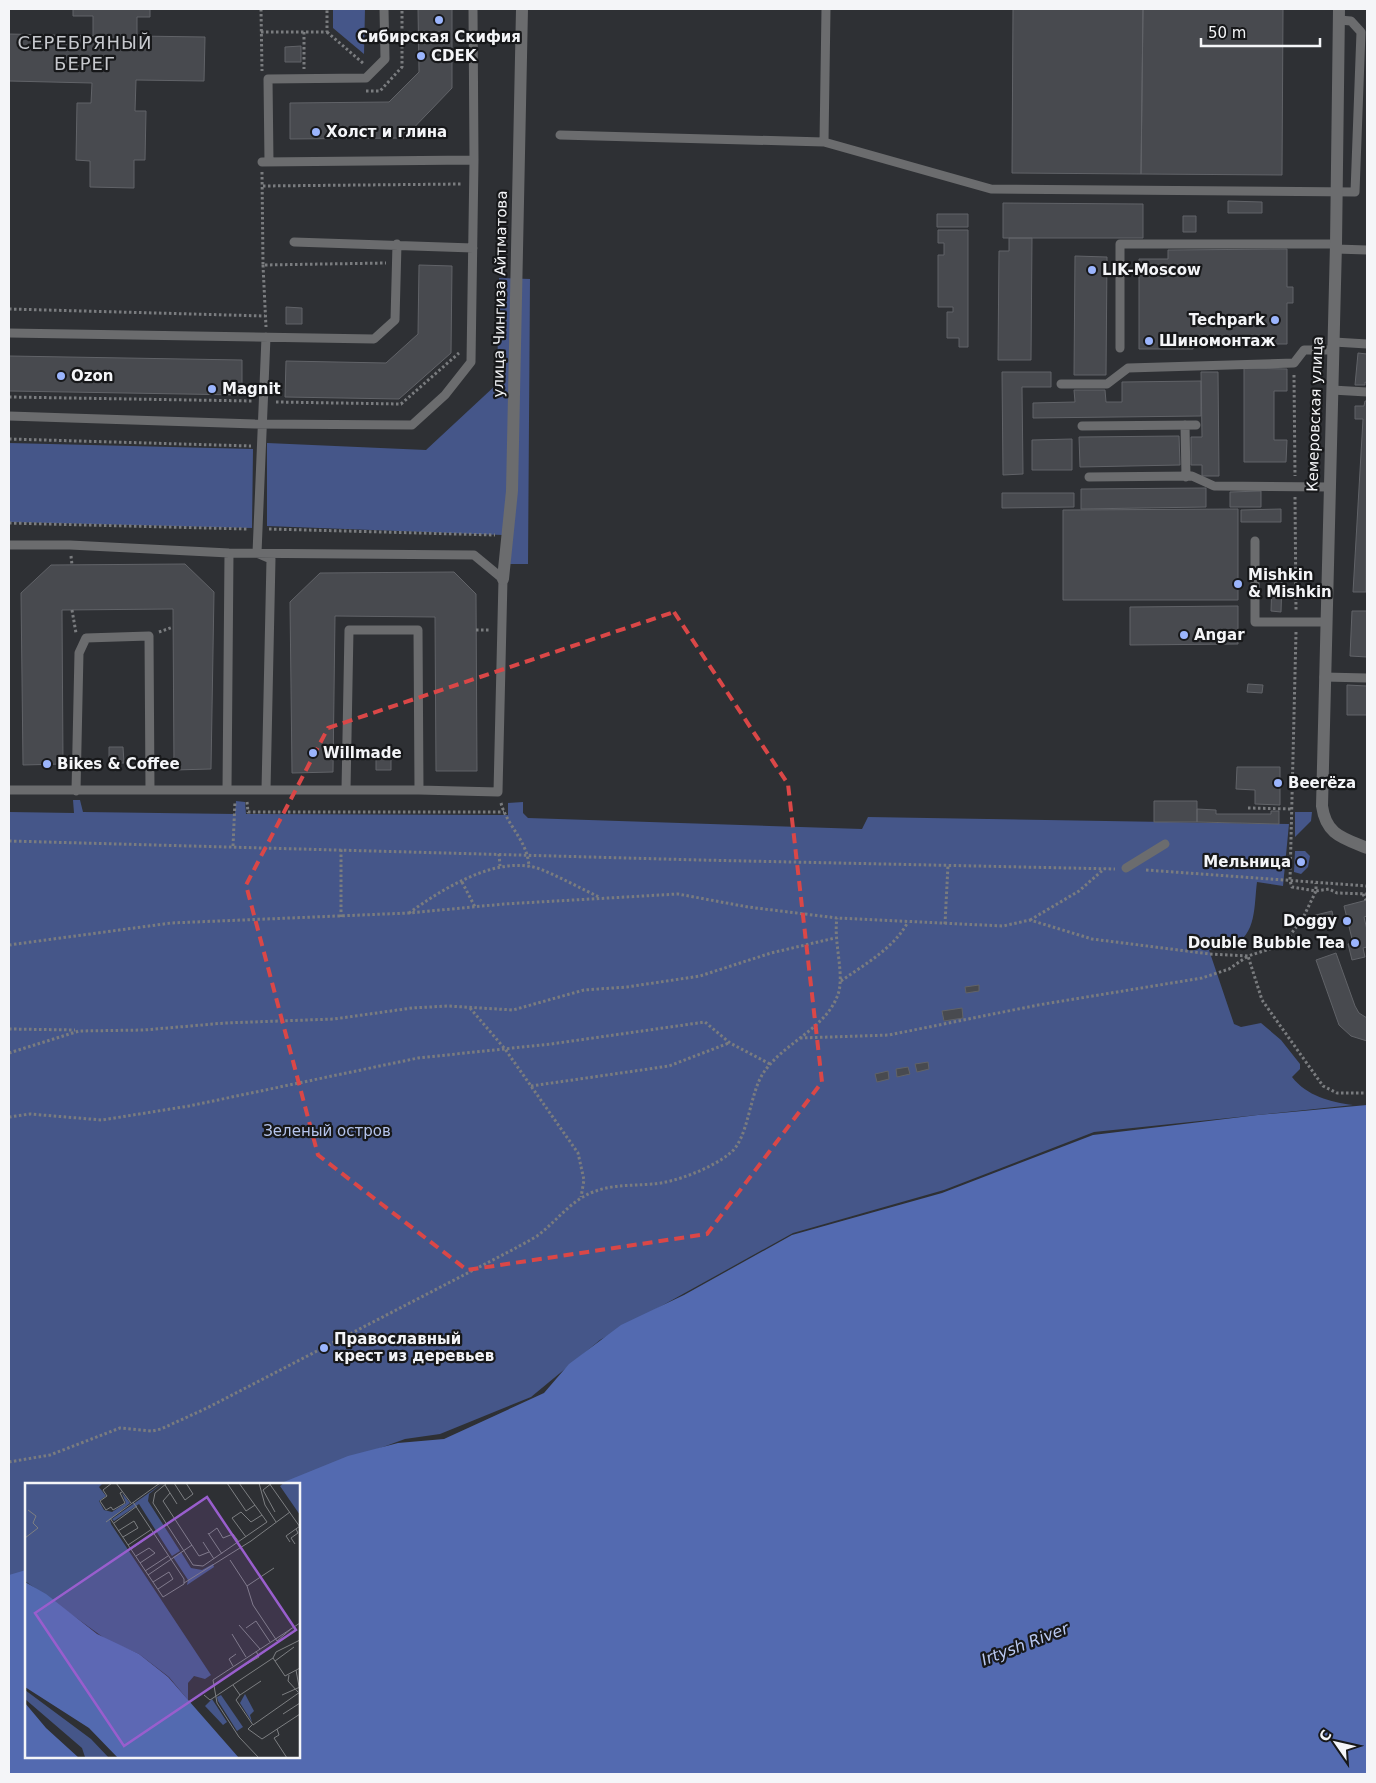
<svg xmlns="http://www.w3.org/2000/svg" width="1376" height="1783" font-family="'DejaVu Sans',sans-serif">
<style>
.green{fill:#455689}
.water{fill:#536ab0}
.building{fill:#484a4f;stroke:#616368}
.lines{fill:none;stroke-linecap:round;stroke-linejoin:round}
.path{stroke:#7a7c7f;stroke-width:3;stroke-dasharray:2.5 2.5;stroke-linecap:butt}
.lane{stroke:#6b6c6e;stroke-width:9}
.street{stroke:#6b6c6e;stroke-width:12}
.marked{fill:none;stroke:#da4747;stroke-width:4;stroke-dasharray:10 6;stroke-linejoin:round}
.poi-dot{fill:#9bb5fd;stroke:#17181a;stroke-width:2}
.labels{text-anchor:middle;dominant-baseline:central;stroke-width:4.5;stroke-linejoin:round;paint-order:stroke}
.poi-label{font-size:15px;font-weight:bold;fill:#f4f5f8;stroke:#17181a;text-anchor:start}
.street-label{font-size:15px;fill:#f4f5f8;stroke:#17181a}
.park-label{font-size:15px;fill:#b6c5ed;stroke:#17181a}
.water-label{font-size:16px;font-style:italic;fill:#b9c8f0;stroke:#17181a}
.quarter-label{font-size:18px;letter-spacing:1px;fill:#c7c9ce;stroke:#17181a}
.inset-road{fill:none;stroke:#7d7f82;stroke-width:1}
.view{fill:#995ecd;fill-opacity:0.15;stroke:#995ecd;stroke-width:2.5}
.inset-edge{fill:none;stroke:#f4f5f8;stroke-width:2.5}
</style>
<rect width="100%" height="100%" fill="#2e3034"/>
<path class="green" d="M 333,9 L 365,9 L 364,54 L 333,28 Z
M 499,278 L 530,279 L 528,564 L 507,564 L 503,535 L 267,526 L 267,443 L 426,450 L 497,384 Z
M 9,443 L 253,449 L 252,528 L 9,522 Z
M 73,800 L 80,800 L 83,812 L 235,814 L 236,801 L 245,802 L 246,814 L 508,815 L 508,803 L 523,802 L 523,813 L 528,818 L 862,829 L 868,817 L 1289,824 L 1283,886 L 1257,882 C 1254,904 1257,936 1232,945 C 1224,948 1216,948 1209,950 L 1234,1024 L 1241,1027 L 1261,1023 L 1281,1040 L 1300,1064 L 1300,1069 L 1292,1077 C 1307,1096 1330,1102 1353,1105 L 1094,1132 L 944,1190 L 793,1233 L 600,1340 L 531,1397 L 440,1434 L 405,1439 L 281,1484 L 26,1484 L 26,1573 L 9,1577 L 9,812 L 74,813 Z
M 1295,812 L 1312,812 L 1311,821 L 1295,837 Z
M 1295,851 L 1305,851 L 1310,856 L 1308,867 L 1301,874 L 1294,872 Z"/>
<path class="water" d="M 1367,1105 L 1367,1774 L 9,1774 L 9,1575 L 26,1570 L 26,1757 L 299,1757 L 299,1484 L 279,1484 L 348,1456 L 398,1443 L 444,1439 L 544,1393 L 569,1364 L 621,1325 L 684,1295 L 792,1235 L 942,1193 L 1093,1135 L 1258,1115 Z"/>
<path class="building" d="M 73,9 L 150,9 L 150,17 L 137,17 L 137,36 L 205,37 L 204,81 L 136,80 L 135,111 L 146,111 L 145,160 L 134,160 L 134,188 L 90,187 L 90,161 L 76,160 L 77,103 L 91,103 L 92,83 L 9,81 L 9,34 L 93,36 L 93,16 L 73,16 Z
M 418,9 L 452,9 L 452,88 L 404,138 L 290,139 L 290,103 L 389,102 L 419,72 Z
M 1013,9 L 1143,9 L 1141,174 L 1012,173 Z
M 1143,9 L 1283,9 L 1282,175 L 1141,174 Z
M 301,46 L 301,62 L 285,62 L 285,47 Z
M 1228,201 L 1262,202 L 1262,213 L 1228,213 Z
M 1003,203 L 1143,204 L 1143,238 L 1003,238 Z
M 937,214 L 968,214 L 968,227 L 937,227 Z
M 1183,216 L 1196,216 L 1196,232 L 1183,232 Z
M 938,230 L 968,230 L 968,347 L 959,347 L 959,338 L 947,338 L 947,312 L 953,312 L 953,307 L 938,307 L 938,255 L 944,255 L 944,243 L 938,243 Z
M 1009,238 L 1032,238 L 1031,360 L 998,360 L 999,251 L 1009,251 Z
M 1287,249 L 1287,287 L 1293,287 L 1293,303 L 1287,303 L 1287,344 L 1193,344 L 1193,349 L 1139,349 L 1139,259 L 1168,259 L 1168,250 Z
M 1075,256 L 1107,257 L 1106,375 L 1074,375 Z
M 419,265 L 452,266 L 451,353 L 399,399 L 285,397 L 286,361 L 386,363 L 418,334 Z
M 286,307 L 302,308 L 302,324 L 286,324 Z
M 1358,353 L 1367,354 L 1367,383 L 1365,382 L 1365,385 L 1355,385 Z
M 9,356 L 242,360 L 242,395 L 9,391 Z
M 1244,368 L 1287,369 L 1287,391 L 1274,391 L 1274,440 L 1287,440 L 1286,462 L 1244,462 Z
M 1002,372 L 1051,372 L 1051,387 L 1022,387 L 1023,474 L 1003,475 Z
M 1201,372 L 1218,372 L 1219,476 L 1202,476 L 1202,465 L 1191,465 L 1191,437 L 1202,437 Z
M 1201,381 L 1201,416 L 1033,418 L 1033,403 L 1075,402 L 1074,390 L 1105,390 L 1106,402 L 1122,402 L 1122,382 Z
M 1365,401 L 1367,401 L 1366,592 L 1353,592 L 1363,419 L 1355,419 L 1355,406 L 1364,406 Z
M 1179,436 L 1180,465 L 1080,467 L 1079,437 Z
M 1072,439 L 1072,470 L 1032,470 L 1032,440 Z
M 1206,488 L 1206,507 L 1081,509 L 1081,489 Z
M 1261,491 L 1261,507 L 1230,507 L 1230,492 Z
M 1002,493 L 1074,493 L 1074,507 L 1002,508 Z
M 1238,509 L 1238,600 L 1063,600 L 1063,510 Z
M 1281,509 L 1281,522 L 1241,522 L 1241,510 Z
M 185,564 L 214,592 L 211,769 L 174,770 L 173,609 L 62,610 L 63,764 L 23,765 L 21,593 L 51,565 Z
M 454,572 L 476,594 L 477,771 L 436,771 L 435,617 L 335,616 L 333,772 L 292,773 L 290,602 L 320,573 Z
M 1272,580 L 1282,580 L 1281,612 L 1271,611 Z
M 1238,606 L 1238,644 L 1130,645 L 1130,607 Z
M 1352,611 L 1367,611 L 1367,657 L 1350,656 Z
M 1248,684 L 1263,685 L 1262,693 L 1247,692 Z
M 1347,685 L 1367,686 L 1367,715 L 1347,715 Z
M 109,747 L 123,747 L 124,763 L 109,763 Z
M 376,754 L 391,754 L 391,770 L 376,770 Z
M 1237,767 L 1280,767 L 1280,805 L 1255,804 L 1255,790 L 1236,789 Z
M 1154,801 L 1197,801 L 1197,822 L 1154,822 Z
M 1197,809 L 1216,810 L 1216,814 L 1271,814 L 1271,811 L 1279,811 L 1279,824 L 1197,822 Z
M 1367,900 L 1367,916 L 1364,917 L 1367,930 L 1367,947 L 1363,948 L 1365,957 L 1352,960 L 1348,944 L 1353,943 L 1344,906 Z
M 1332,911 L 1334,920 L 1314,924 L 1312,916 Z
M 1336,953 L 1355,1006 L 1359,1013 L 1367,1018 L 1367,1041 L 1351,1036 L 1339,1025 L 1316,960 Z
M 979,985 L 979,991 L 966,993 L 965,987 Z
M 962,1008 L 963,1018 L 944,1021 L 942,1011 Z
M 928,1062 L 929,1069 L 917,1072 L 915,1064 Z
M 908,1067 L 910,1074 L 897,1077 L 896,1069 Z
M 888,1071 L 889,1079 L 877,1082 L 875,1074 Z"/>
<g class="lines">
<path class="path" d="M 261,9 L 262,71
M 261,32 L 327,32 L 327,9
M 304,32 L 304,69
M 327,32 L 364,64
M 366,91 L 380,91 L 402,67 L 402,9
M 262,172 L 263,265 L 386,263
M 263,186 L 462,184
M 263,265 L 266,327
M 9,309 L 265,316
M 1294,375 L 1295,476
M 9,397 L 252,401
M 276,402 L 401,404 L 459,353
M 9,439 L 251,446
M 1295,497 L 1296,611
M 9,523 L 248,529
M 269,529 L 495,535
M 71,556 L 72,565
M 72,610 L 76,633
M 476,630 L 490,630
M 159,632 L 173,627
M 1296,632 L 1290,881 L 1292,887 L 1316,891 L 1329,889 L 1337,893 L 1367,894
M 247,802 L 248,812 L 504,812
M 501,803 C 507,826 528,841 529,867
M 1248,808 L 1292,809
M 9,841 L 699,860 L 1115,869
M 233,846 L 235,801
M 499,854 L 500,866
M 1146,870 L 1367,886
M 462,882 L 475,907
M 1363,894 L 1366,900
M 409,913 C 442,889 498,854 540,869 C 560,877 580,888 599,897
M 341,917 L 341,849
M 1030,920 L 1079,891 L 1104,869
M 945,924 L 948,865
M 9,945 L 171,923 L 409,913 L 504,904 L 678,894 L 748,907 L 837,918 L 1003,926 L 1030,920 L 1092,939 L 1210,954 L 1248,956 L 1282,945 L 1302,920 L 1316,891 L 1316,883
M 841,981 C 865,964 893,949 908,922
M 470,1008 L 505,1049 L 578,1153 L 584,1180 L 581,1197
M 9,1029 L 75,1030
M 800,1038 L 889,1035 L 1038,1005 L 1202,978 L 1229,969 L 1248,956 L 1262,1000 L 1323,1086 L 1337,1093 L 1367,1093
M 9,1053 L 79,1031 L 144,1030 L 225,1023 L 334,1019 L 412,1008 L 448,1006 L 513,1010 L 584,990 L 627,987 L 700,976 L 771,953 L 835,938
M 531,1086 L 669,1066 L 729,1043
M 9,1117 L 30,1114 L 102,1120 L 189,1106 L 418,1058 L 551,1044 L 705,1022 L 730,1043 L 770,1064
M 9,1462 L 50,1455 L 120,1428 L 152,1431 L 161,1429 L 207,1408 L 514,1249 C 521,1245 529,1241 537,1236 C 556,1222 570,1201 593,1192 C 614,1184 631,1186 652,1184 C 674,1183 712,1168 729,1154 C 749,1140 749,1093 764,1072 C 784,1043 824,1029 837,997 C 846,977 833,943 837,918"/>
<path class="lane" d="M 560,135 L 824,142 L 991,189 L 1355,192 L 1361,32 L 1351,21 L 1339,20
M 824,142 L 826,9
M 262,162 L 474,160
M 269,162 L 268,79 L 366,78 L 385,59 L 384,9
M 294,242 L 473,248
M 1336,249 L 1367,250
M 9,333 L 374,339 L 395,320 L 397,244
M 266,337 L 257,553 L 271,559 L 266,790
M 1334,342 L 1367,344
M 1120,348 L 1120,244 L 1336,244
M 1061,384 L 1107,384 L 1128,368 L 1294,363 L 1304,350 L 1333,350
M 1332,390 L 1367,392
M 9,416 L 255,424 L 412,425 L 445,395 L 471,362 L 474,160 L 473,9
M 1185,425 L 1186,477
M 1082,426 L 1196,425
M 1089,477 L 1192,476 L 1214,486 L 1330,487
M 1255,541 L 1255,622 L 1326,622
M 9,545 L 70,545 L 229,553 L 474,555 L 503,579 L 498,792 L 419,790 L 9,790
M 1324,677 L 1367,678
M 227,790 L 229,553
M 346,790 L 349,630 L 418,630 L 419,790
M 76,791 L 79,653 L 86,638 L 149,636 L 150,790
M 1126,868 L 1165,844"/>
<path class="street" d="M 1339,9 L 1336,244 L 1322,806 C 1326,835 1343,838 1367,848
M 503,579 L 512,491 L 522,9"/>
</g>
<path class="marked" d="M 674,612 L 788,784 L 822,1082 L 707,1234 L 467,1270 L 318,1155 L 246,885 L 328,728 Z"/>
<g class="poi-dot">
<circle cx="439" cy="20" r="5"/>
<circle cx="421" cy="56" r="5"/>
<circle cx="316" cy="132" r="5"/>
<circle cx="1092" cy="270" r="5"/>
<circle cx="1275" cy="320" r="5"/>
<circle cx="1149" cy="341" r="5"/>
<circle cx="61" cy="376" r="5"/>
<circle cx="212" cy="389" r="5"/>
<circle cx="1238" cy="584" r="5"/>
<circle cx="1184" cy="635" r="5"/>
<circle cx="313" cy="753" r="5"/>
<circle cx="47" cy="764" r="5"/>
<circle cx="1278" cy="783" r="5"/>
<circle cx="1301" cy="862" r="5"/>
<circle cx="1347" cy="921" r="5"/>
<circle cx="1355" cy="943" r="5"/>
<circle cx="324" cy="1348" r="5"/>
</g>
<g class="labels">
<g class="poi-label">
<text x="439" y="37" text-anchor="middle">Сибирская Скифия</text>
<text x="431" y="56">CDEK</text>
<text x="326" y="132">Холст и глина</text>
<text x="1102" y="270">LIK-Moscow</text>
<text x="1265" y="320" text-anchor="end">Techpark</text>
<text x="1159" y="341">Шиномонтаж</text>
<text x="71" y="376">Ozon</text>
<text x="222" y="389">Magnit</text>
<text x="1248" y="575">Mishkin<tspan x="1248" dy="17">&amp; Mishkin</tspan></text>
<text x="1194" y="635">Angar</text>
<text x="323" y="753">Willmade</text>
<text x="57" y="764">Bikes &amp; Coffee</text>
<text x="1288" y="783">Beerëza</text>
<text x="1291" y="862" text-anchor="end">Мельница</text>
<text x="1337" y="921" text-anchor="end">Doggy</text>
<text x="1345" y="943" text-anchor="end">Double Bubble Tea</text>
<text x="334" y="1339">Православный<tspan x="334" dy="17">крест из деревьев</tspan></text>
</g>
<g class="street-label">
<text transform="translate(500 294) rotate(-89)">улица Чингиза Айтматова</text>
<text transform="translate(1315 414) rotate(-88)">Кемеровская улица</text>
</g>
<g class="park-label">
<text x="327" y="1131">Зеленый остров</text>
</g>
<g class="water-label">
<text transform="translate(1025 1644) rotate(-21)">Irtysh River</text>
</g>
<g class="quarter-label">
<text x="85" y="42">СЕРЕБРЯНЫЙ<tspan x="85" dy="21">БЕРЕГ</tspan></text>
</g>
</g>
<g transform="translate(25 1483)">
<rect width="275" height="275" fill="#2e3034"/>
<path d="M 0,0 L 78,0 L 74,4 L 81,13 L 74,18 L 79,27 L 87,29 L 101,20 L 97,10 L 105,20 L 85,37 L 86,41 L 186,192 L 180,196 L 169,193 L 163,200 L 163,217 L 144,194 L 114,171 L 82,157 L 0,98 ZM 138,0 L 124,11 L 123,18 L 155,68 L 147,73 L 114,21 L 89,38 L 87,36 ZM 259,0 L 275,0 L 275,32 L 255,3 ZM 156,69 L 166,85 L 177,87 L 188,81 L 189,84 L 162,102 L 163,97 L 148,74 ZM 0,207 L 66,256 L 84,275 L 60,274 L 57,265 L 0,216 ZM 220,211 L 229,228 L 225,232 L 227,239 L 215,220 ZM 196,212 L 218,244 L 212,248 L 193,218 L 192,214 ZM 187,216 L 202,239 L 198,242 L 180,223 Z" fill="#455689"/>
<path d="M 0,99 L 21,111 L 72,151 L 114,171 L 143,194 L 214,275 L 93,275 L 64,245 L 0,204 ZM 0,220 L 21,245 L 54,275 L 0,275 Z" fill="#536ab0"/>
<path class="inset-road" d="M 87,0 L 78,7 L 82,13 L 75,18 L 81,27 L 86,24 L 88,27 L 100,20 L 95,10 L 97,9M 91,0 L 106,20M 142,0 L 130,10 L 128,20 L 168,82 L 178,83 L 242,39M 149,0 L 160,17 L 168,11 L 161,0M 202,0 L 221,28 L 230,22M 214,0 L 242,39M 234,0 L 240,22 L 251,39M 244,0 L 275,44M 247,0 L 238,7 L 250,29M 140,2 L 152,21M 145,10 L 138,18 L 174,73 L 184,69M 85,35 L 138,114 L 159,101 L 159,96 L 108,19M 81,39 L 135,0M 89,40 L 112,23M 93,48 L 109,38 L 113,45 L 98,54M 183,50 L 197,71M 184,51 L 192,45 L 198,55 L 208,51 L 214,59M 221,54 L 207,35 L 216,29 L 226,39 L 237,32M 0,55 L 13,45 L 8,40 L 11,33 L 3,27M 178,59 L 189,76M 265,59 L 261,53 L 275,43M 270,61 L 266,55 L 273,50 L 271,46M 103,62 L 127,46M 106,66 L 129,50M 111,73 L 124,65 L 130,70 L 115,80M 205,77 L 222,103 L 228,122 L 252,158 L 267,145M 120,88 L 143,73M 123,92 L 167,62M 128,99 L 144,89 L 148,96 L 133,106M 159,100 L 226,58 L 265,29M 222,103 L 249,85M 214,142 L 235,166M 221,145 L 231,138 L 245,159M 207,151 L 221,174M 251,169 L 275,157M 248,175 L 260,193 L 275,185M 250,178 L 269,164M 208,183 L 204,176 L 211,171M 213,186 L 234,174 L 231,168M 271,187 L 275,209M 264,192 L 263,198 L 273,209M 208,202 L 215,212 L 211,217 L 228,242 L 275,209M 179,212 L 185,217 L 248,175 L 251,169M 215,212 L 236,198M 257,212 L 275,204M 258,231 L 275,220M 227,242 L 223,246 L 237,256 L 275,231M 252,246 L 254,252 L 249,255 L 262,275M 234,275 L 214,254 L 192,220 L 188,197 L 275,140"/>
<path class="view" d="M 182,14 L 271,147 L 99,263 L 10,130 Z"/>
<rect width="275" height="275" class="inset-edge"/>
</g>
<rect width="1376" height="1783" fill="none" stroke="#f4f5f8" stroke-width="20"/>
<g transform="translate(1336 1743) rotate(304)" stroke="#17181a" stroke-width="4" paint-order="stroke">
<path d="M0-4L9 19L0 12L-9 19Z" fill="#f4f5f8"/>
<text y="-8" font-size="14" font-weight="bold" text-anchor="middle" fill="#f4f5f8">С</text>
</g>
<path d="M1201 38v8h119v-8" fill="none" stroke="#f4f5f8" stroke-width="2.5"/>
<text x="1208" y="38" font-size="15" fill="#f4f5f8" stroke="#17181a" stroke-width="4" paint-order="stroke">50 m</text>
</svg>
